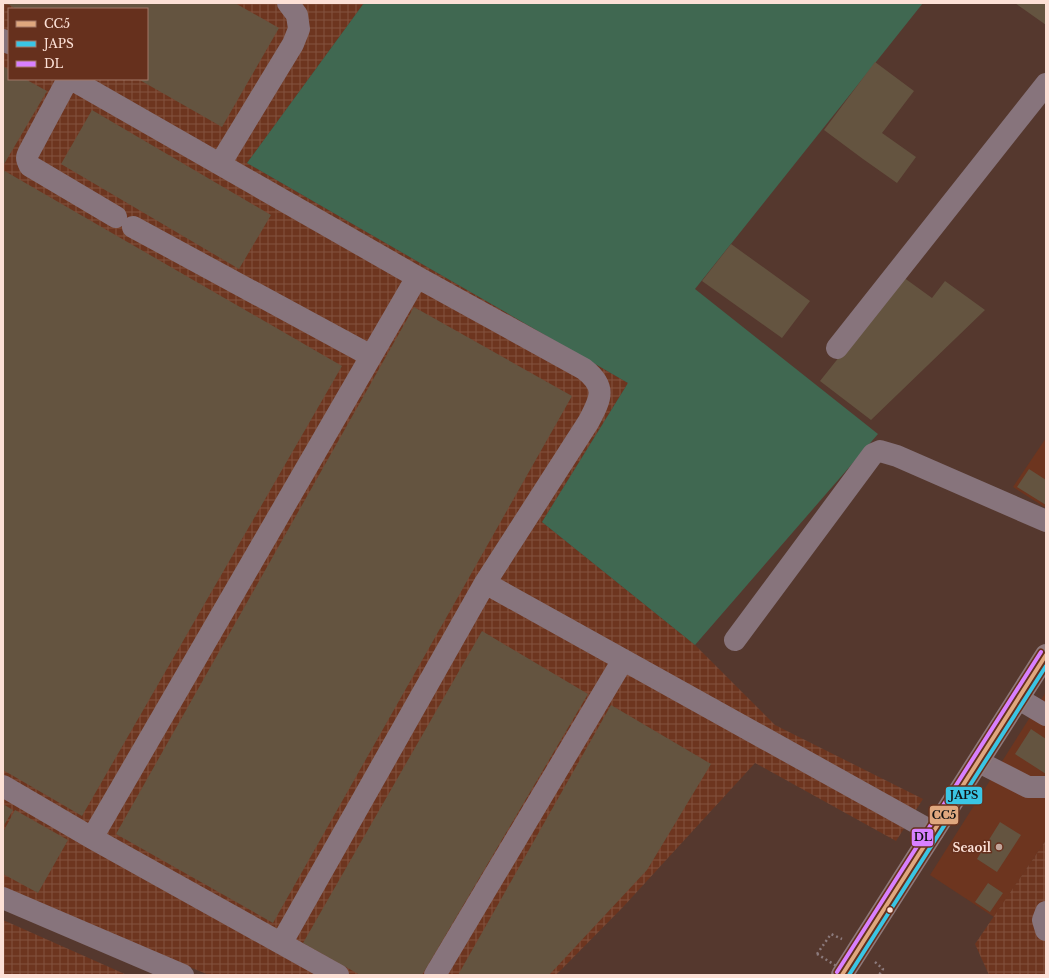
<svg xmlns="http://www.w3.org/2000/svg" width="1049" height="978" font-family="'Libre Baskerville',serif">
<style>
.built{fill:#6d351f}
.industrial{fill:url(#industrial-grid);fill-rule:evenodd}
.grass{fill:#406851}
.building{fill:#645440}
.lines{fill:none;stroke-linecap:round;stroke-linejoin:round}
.path{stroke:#8b7a7c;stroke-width:2.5;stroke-dasharray:2 3;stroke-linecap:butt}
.minor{stroke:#87747c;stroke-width:22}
.highway{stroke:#8e797b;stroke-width:22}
.path-bridge{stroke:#8b7a7c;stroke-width:2.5;stroke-dasharray:2 3;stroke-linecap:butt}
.bus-1-casing{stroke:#66301d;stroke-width:7}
.bus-2-casing{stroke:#66301d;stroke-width:7}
.bus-3-casing{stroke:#66301d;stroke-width:7}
.bus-1{stroke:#dfa77e;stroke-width:4}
.bus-2{stroke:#3ac5e4;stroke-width:4}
.bus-3{stroke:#d880ff;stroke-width:4}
.poi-dot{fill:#c2a59b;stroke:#66301d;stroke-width:1.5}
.bus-dot{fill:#fce0d6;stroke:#66301d;stroke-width:1.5}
.labels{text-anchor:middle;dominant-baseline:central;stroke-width:3;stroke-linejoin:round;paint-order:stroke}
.poi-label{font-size:12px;font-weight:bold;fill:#fce0d6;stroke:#66301d;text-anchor:end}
.line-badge{stroke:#66301d;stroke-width:1.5}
.pale-badge-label{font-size:11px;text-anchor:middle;font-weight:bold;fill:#111}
</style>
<defs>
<pattern id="industrial-grid" width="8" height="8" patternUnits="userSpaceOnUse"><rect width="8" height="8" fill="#6d351f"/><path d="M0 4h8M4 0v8" fill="none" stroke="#83523f"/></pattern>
</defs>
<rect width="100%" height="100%" fill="#55382e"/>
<path class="built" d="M 1046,438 L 1046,508 L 1013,487 Z
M 1046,692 L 1046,840 L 994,917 L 930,875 Z"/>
<path class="industrial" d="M 3,3 L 364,3 L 247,163 L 628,383 L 542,522 L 695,645 L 775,725 L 923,799 L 896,841 L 755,763 L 623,907 L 556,975 L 209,975 L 63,915 L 3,888 ZM 9,9 L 147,9 L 147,79 L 9,79 Z
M 1046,840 L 1046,975 L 989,975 L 975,944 Z
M 3,920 L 127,975 L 3,975 Z"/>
<path class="grass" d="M 364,3 L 923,3 L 695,289 L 878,434 L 695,645 L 542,522 L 628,383 L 247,163 Z"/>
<path class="building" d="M 6,3 L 235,3 L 279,28 L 222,127 L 138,79 L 147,79 L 147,9 L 16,9 Z
M 1015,3 L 1046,3 L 1046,25 Z
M 875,62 L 914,91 L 882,133 L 916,157 L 897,183 L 863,159 L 867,154 L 863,159 L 824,130 Z
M 3,66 L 9,70 L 9,79 L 25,79 L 47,91 L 3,166 Z
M 92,110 L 271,215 L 239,269 L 61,164 Z
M 3,170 L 342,366 L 82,816 L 3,770 Z
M 731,244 L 810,301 L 782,338 L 702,281 Z
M 903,277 L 932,298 L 945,281 L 985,310 L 871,420 L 820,381 Z
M 414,307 L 572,396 L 273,923 L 116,834 Z
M 1029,469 L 1046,480 L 1046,505 L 1017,487 Z
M 482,631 L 588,694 L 422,975 L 360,975 L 303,943 Z
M 611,705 L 711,764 L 647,870 L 549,975 L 458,975 Z
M 1031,729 L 1046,739 L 1046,774 L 1015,754 Z
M 3,804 L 13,810 L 3,827 Z
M 15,810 L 68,840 L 38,893 L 3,874 L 3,832 Z
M 1000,822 L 1021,835 L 997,872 L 977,859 Z
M 988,883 L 1003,893 L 990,912 L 975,902 Z"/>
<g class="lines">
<path class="path" d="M 817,954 L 831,934 L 842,939
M 875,962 L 883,969 L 879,975"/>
<path class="minor" d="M 3,40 L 9,43
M 68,79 L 30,150 C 26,157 26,159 30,166 L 116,217
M 71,79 L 417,277 L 584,369 C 607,387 601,398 589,421 L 485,583 L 282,942
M 220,164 L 293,44 L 299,29 L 297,15 L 288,3
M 133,227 L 371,356
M 837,348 L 1046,84
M 485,583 L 933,832
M 735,640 L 873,454 L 880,451 L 897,456 L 1046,521
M 1019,699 L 1046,715
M 979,762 L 1028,787 L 1046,787
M 3,786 L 92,838 L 338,975
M 92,838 L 417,277
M 3,898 L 183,975
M 1046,912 L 1043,920 L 1046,930
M 435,975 L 623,660"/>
<path class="highway" d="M 842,975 L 1046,655"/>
<path class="path-bridge" d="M 817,954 L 851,975"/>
<g class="bus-1-casing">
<path id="bus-1" d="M 842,975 L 1046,655"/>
</g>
<g class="bus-2-casing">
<path id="bus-2" d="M 849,975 L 1046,666"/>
</g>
<g class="bus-3-casing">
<path id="bus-3" d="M 837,972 L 1041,652"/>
</g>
<use href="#bus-1" class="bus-1"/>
<use href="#bus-2" class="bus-2"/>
<use href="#bus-3" class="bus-3"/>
</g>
<circle class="poi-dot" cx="999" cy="847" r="4"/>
<circle class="bus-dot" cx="890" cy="910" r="3.5"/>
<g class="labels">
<g class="poi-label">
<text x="991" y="847">Seaoil</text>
</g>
</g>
<g class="line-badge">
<rect x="945" y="786" width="38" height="19" rx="4" fill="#3ac5e4"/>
<rect x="929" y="805" width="30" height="20" rx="4" fill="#dfa77e"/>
<rect x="911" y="828" width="23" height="19" rx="4" fill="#d880ff"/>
</g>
<g class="pale-badge-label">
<text x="964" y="799">JAPS</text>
<text x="944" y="819">CC5</text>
<text x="923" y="841">DL</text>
</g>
<rect width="1049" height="978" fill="none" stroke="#fce0d6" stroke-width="8"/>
<rect x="8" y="8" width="140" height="72" fill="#66301d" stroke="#a27667"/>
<rect x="16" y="21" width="20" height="6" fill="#dfa77e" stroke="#a27667"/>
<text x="44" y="28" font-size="12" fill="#fce0d6">CC5</text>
<rect x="16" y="41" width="20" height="6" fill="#3ac5e4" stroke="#a27667"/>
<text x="44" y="48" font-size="12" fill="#fce0d6">JAPS</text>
<rect x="16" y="61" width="20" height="6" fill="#d880ff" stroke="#a27667"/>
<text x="44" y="68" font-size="12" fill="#fce0d6">DL</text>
</svg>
